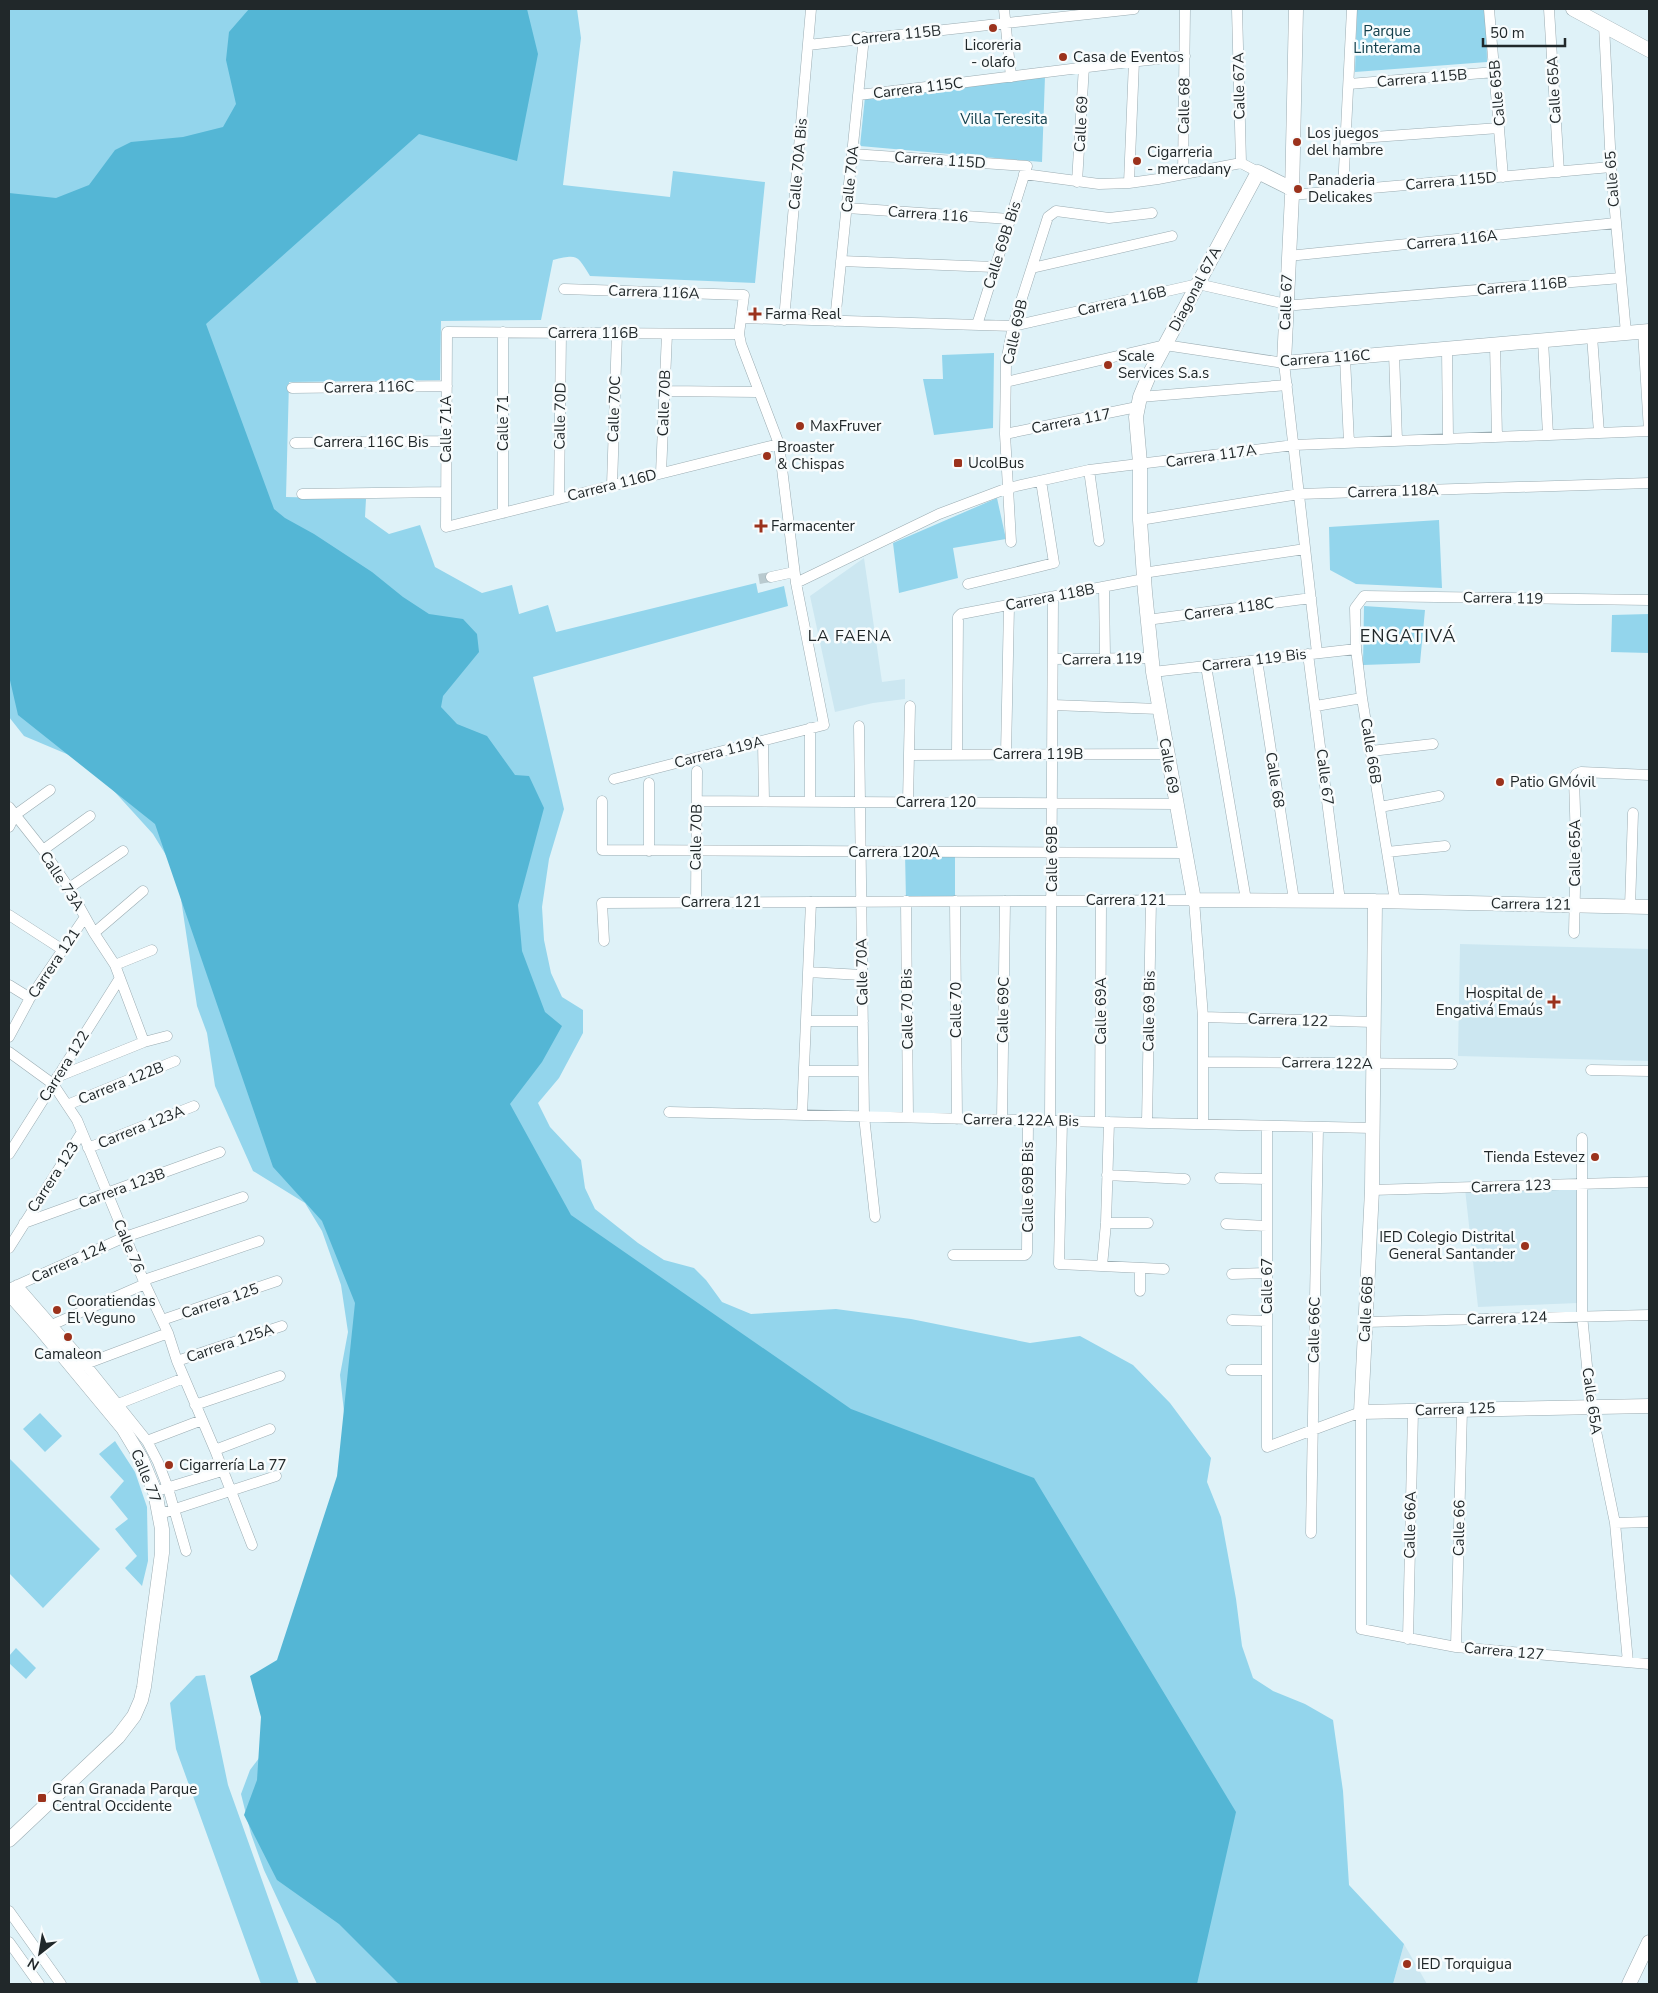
<svg xmlns="http://www.w3.org/2000/svg" width="1658" height="1993" font-family="'Nunito Sans',sans-serif">
<style>
.built{fill:#cce7f1}
.green{fill:#93d5ec}
.water{fill:#54b6d5}
.lines{fill:none;stroke-linecap:round;stroke-linejoin:round}
.street-tunnel{stroke:#b9cacf;stroke-width:10;stroke-dasharray:10 5;stroke-linecap:butt}
.street-casing{stroke:#9bacb2;stroke-width:11}
.secondary-casing{stroke:#9bacb2;stroke-width:15}
.street{stroke:#fff;stroke-width:10}
.secondary{stroke:#fff;stroke-width:14}
.poi-dot{fill:#9b321c;stroke:#f8fcfd;stroke-width:2}
.labels{text-anchor:middle;dominant-baseline:central;stroke-width:5;stroke-linejoin:round;paint-order:stroke}
.park-label{font-size:15px;fill:#13404d;stroke:#f8fcfd}
.street-label{font-size:15px;fill:#21282a;stroke:#f8fcfd}
.poi-label{font-size:15px;fill:#21282a;stroke:#f8fcfd;text-anchor:start}
.neighbourhood-label{font-size:16px;letter-spacing:1px;fill:#21282a;stroke:#f8fcfd}
.quarter-label{font-size:18px;letter-spacing:1px;fill:#21282a;stroke:#f8fcfd}
</style>
<rect width="100%" height="100%" fill="#dff2f8"/>
<path class="built" d="M 864,558 L 882,682 L 905,679 L 905,699 L 873,703 L 835,712 L 810,596 Z
M 1460,944 L 1649,949 L 1649,1061 L 1458,1056 Z
M 1578,1186 L 1578,1303 L 1478,1307 L 1465,1189 Z
M 1404,1944 L 1427,1984 L 1393,1984 Z"/>
<path class="green" d="M 9,9 L 577,9 L 581,38 L 563,185 L 670,197 L 673,171 L 765,182 L 755,283 L 590,276 C 577,255 578,254 553,260 L 541,320 L 441,321 L 440,380 L 289,382 L 286,497 L 366,499 L 365,517 L 389,534 L 420,525 L 435,567 L 482,593 L 512,585 L 519,614 L 548,605 L 556,632 L 756,583 L 758,593 L 784,586 L 788,606 L 533,677 L 564,809 L 549,859 L 542,907 L 544,940 L 551,973 L 562,997 L 583,1010 L 583,1033 L 559,1078 L 538,1103 L 550,1127 L 581,1160 L 585,1188 L 595,1209 L 638,1243 L 664,1260 L 694,1268 L 706,1280 L 722,1302 L 751,1314 L 836,1309 L 911,1319 L 1030,1343 L 1080,1336 L 1133,1365 L 1170,1403 L 1211,1458 L 1207,1482 L 1221,1517 L 1236,1599 L 1242,1646 L 1253,1678 L 1273,1691 L 1305,1704 L 1333,1720 L 1343,1791 L 1349,1885 L 1404,1944 L 1393,1984 L 317,1984 L 264,1870 L 251,1834 L 241,1794 L 250,1770 L 275,1737 L 346,1711 L 344,1412 L 340,1375 L 348,1332 L 341,1285 L 322,1231 L 305,1203 L 253,1171 L 215,1086 L 207,1033 L 197,1006 L 181,899 L 174,868 L 153,834 L 113,790 L 81,760 L 24,736 L 9,717 Z
M 1357,9 L 1486,9 L 1487,62 L 1355,72 Z
M 1045,76 L 1042,162 L 860,146 L 865,97 Z
M 994,353 L 993,428 L 934,435 L 923,379 L 943,379 L 942,355 Z
M 997,498 L 1006,539 L 953,548 L 958,578 L 899,593 L 893,543 Z
M 1439,520 L 1442,588 L 1356,584 L 1330,570 L 1329,527 Z
M 1364,606 L 1425,610 L 1420,663 L 1363,665 Z
M 1649,614 L 1649,653 L 1611,652 L 1612,615 Z
M 905,852 L 955,852 L 955,901 L 906,901 Z
M 40,1413 L 62,1436 L 45,1452 L 23,1429 Z
M 115,1441 L 135,1472 L 147,1507 L 148,1561 L 142,1586 L 125,1568 L 137,1556 L 115,1529 L 128,1519 L 110,1497 L 124,1481 L 99,1454 Z
M 9,1458 L 100,1549 L 43,1608 L 9,1573 Z
M 16,1648 L 36,1668 L 26,1679 L 9,1663 L 9,1656 Z
M 205,1675 L 228,1785 L 299,1984 L 261,1984 L 176,1749 L 170,1703 L 196,1676 Z"/>
<path class="water" d="M 249,9 L 527,9 L 538,54 L 517,161 L 419,134 L 206,324 L 274,509 L 285,518 L 314,534 L 372,572 L 403,597 L 429,614 L 463,619 L 477,634 L 479,652 L 443,696 L 441,707 L 457,724 L 487,736 L 515,775 L 529,776 L 544,808 L 518,905 L 522,951 L 545,1012 L 562,1026 L 542,1062 L 510,1104 L 571,1215 L 851,1409 L 1034,1478 L 1236,1812 L 1197,1984 L 399,1984 L 339,1924 L 277,1880 L 244,1815 L 257,1780 L 261,1717 L 250,1676 L 277,1660 L 337,1476 L 355,1303 L 322,1221 L 273,1167 L 155,824 L 18,715 L 9,676 L 9,193 L 56,198 L 89,185 L 115,150 L 131,142 L 183,137 L 223,127 L 236,104 L 226,60 L 229,32 Z"/>
<g class="lines">
<path class="street-tunnel" d="M 759,579 L 771,577"/>
<g class="street-casing">
<path id="street" d="M 1004,9 L 1011,77
M 1237,9 L 1241,163
M 1489,9 L 1503,177
M 1549,9 L 1559,172
M 1604,25 L 1611,167 L 1626,333
M 808,45 L 1134,9
M 1349,84 L 1495,72
M 858,95 C 968,83 1076,67 1185,56
M 1346,139 L 1499,128
M 852,154 L 1027,166 L 977,325
M 1024,174 L 1099,184 L 1129,183 L 1158,179 L 1241,163 L 1258,172
M 1183,174 L 1185,9
M 1077,182 L 1084,66
M 1129,183 L 1134,61
M 1343,190 L 1352,9
M 1292,195 L 1611,167
M 847,208 L 1010,219
M 1288,256 L 1616,223
M 841,261 L 994,267
M 1032,268 L 1172,236
M 564,289 L 744,295 L 739,334 L 741,344 L 779,444 L 796,583 L 824,725 L 614,779
M 741,318 L 1013,326 L 1198,284 L 1286,304 L 1296,305 L 1621,278
M 784,320 L 811,9
M 835,321 L 864,37
M 1643,331 L 1649,431
M 503,332 L 503,513
M 739,334 L 447,332 L 446,527 L 779,444
M 1592,336 L 1599,433
M 1543,340 L 1548,435
M 1495,344 L 1497,437
M 1447,349 L 1448,439
M 1394,353 L 1397,441
M 1345,358 L 1349,443
M 1006,382 L 1165,345 L 1284,363 L 1317,653
M 292,388 L 447,386
M 665,391 L 757,392
M 1140,397 L 1287,385
M 1005,434 L 1137,407
M 295,443 L 446,441
M 1089,470 L 1099,541
M 661,473 L 667,334
M 612,485 L 617,333
M 302,494 L 446,492
M 559,499 L 561,333
M 1140,520 L 1299,494 L 1649,483
M 1011,542 L 1005,434 L 1006,362 L 1013,326 L 1048,217 L 1056,211 L 1109,218 L 1152,213
M 1143,573 L 1305,549
M 771,577 L 794,572
M 796,583 L 939,514 L 1008,488 L 1089,470 L 1294,445 L 1649,431
M 968,584 L 1054,563 L 1041,481
M 1104,587 L 1105,658
M 1147,620 L 1311,598
M 1308,654 L 1340,901
M 1053,659 L 1150,658
M 1257,660 L 1294,900
M 1206,666 L 1246,900
M 1153,672 L 1356,649
M 1053,705 L 1159,709
M 1316,706 L 1362,698
M 859,726 L 864,1116 L 875,1217
M 763,741 L 764,801
M 1371,751 L 1433,744
M 957,754 L 958,617 L 961,614 L 1144,579
M 1006,754 L 1009,606
M 909,755 L 1167,754
M 602,801 L 602,850 L 1185,853
M 697,801 L 1176,804
M 810,802 L 810,728
M 908,802 L 910,706
M 9,807 L 43,850 L 69,888 L 94,933 L 115,965 L 144,1042
M 1380,807 L 1439,796
M 9,827 L 15,815 L 50,790
M 43,850 L 90,816
M 649,851 L 649,783
M 1387,852 L 1445,846
M 69,888 L 123,851
M 906,901 L 908,1117
M 955,901 L 957,1119
M 1395,901 L 1362,698 L 1356,649 L 1355,608 L 1364,596 L 1649,600
M 696,902 L 697,771
M 1630,907 L 1633,813
M 9,915 L 63,950
M 94,933 L 143,891
M 1574,933 L 1576,844 L 1574,778 L 1576,774 L 1581,772 L 1649,775
M 604,941 L 602,903 L 1194,900 L 1203,1017 L 1203,1124
M 115,965 L 152,950
M 808,972 L 862,975
M 9,985 L 30,998
M 1203,1017 L 1373,1022
M 806,1021 L 863,1021
M 9,1037 L 30,998 L 85,917
M 9,1052 L 53,1084 L 77,1120 L 145,1284 L 168,1333 L 177,1361 L 215,1450 L 252,1545
M 1203,1062 L 1452,1064
M 1591,1070 L 1649,1071
M 804,1071 L 863,1071
M 57,1077 L 144,1042 L 167,1036
M 67,1105 L 175,1061
M 669,1112 L 1373,1128
M 802,1115 L 811,902
M 1002,1120 L 1005,901
M 1050,1121 L 1053,597
M 1062,1121 L 1059,1264 L 1164,1269
M 1100,1122 L 1101,900
M 1147,1123 L 1151,900
M 1267,1126 L 1267,1447 L 1361,1412 L 1361,1629 L 1456,1647 L 1649,1664
M 1582,1138 L 1582,1315 L 1591,1407 L 1615,1523 L 1628,1662
M 88,1148 L 194,1106
M 9,1154 L 120,978
M 1107,1175 L 1185,1179
M 1220,1178 L 1267,1179
M 1372,1190 L 1649,1182
M 24,1223 L 220,1152
M 1106,1223 L 1148,1223
M 1226,1224 L 1267,1226
M 9,1248 L 82,1132
M 953,1255 L 1025,1255 L 1027,1253 L 1028,1120
M 1102,1266 L 1106,1223 L 1109,1122
M 1140,1268 L 1140,1291
M 1232,1274 L 1267,1273
M 144,1280 L 259,1241
M 17,1285 L 78,1355 L 147,1441 L 158,1462 L 168,1488 L 186,1551
M 11,1288 L 125,1237 L 243,1197
M 162,1320 L 277,1281
M 1232,1320 L 1267,1321
M 1365,1322 L 1649,1315
M 47,1327 L 145,1284
M 177,1361 L 282,1326
M 80,1366 L 168,1333
M 1231,1370 L 1267,1370
M 118,1404 L 184,1378
M 195,1405 L 280,1376
M 147,1441 L 202,1420
M 215,1450 L 270,1429
M 163,1489 L 222,1471
M 160,1514 L 276,1476
M 1615,1523 L 1649,1522
M 1311,1533 L 1318,1127
M 1408,1639 L 1413,1411
M 1456,1647 L 1462,1409
M 9,1911 L 61,1984
M 9,1942 L 39,1984"/>
</g>
<g class="secondary-casing">
<path id="secondary" d="M 1296,9 L 1292,195 L 1284,363 L 1649,331
M 1573,9 L 1649,50
M 1292,189 L 1258,172 L 1150,373 L 1140,397 L 1136,417 L 1140,463 L 1140,520 L 1145,592 L 1153,672 L 1194,900 L 1375,901 L 1649,907
M 1375,901 L 1372,1190 L 1361,1412 L 1649,1406
M 9,1293 L 41,1329 L 123,1428 L 141,1458 L 155,1492 L 162,1529 L 162,1553 L 144,1687 L 141,1700 L 134,1716 L 118,1737 L 9,1840
M 1629,1984 L 1649,1942"/>
</g>
<use href="#street" class="street"/>
<use href="#secondary" class="secondary"/>
</g>
<g class="poi-dot">
<circle cx="993" cy="28" r="5"/>
<circle cx="1063" cy="57" r="5"/>
<circle cx="1297" cy="142" r="5"/>
<circle cx="1137" cy="161" r="5"/>
<circle cx="1298" cy="189" r="5"/>
<path d="M752.5 306.5h5v5h5v5h-5v5h-5v-5h-5v-5h5z"/>
<circle cx="1108" cy="365" r="5"/>
<circle cx="800" cy="426" r="5"/>
<circle cx="767" cy="456" r="5"/>
<rect x="953" y="458" width="10" height="10" rx="2.5"/>
<path d="M758.5 518.5h5v5h5v5h-5v5h-5v-5h-5v-5h5z"/>
<circle cx="1500" cy="782" r="5"/>
<path d="M1551.5 994.5h5v5h5v5h-5v5h-5v-5h-5v-5h5z"/>
<circle cx="1595" cy="1157" r="5"/>
<circle cx="1525" cy="1246" r="5"/>
<circle cx="57" cy="1310" r="5"/>
<circle cx="68" cy="1337" r="5"/>
<circle cx="169" cy="1465" r="5"/>
<rect x="37" y="1793" width="10" height="10" rx="2.5"/>
<circle cx="1407" cy="1964" r="5"/>
</g>
<g class="labels">
<g class="park-label">
<text x="1387" y="31">Parque<tspan x="1387" dy="17">Linterama</tspan></text>
<text x="1004" y="119">Villa Teresita</text>
</g>
<g class="street-label">
<text transform="translate(896 35) rotate(-6)">Carrera 115B</text>
<text transform="translate(1422 78) rotate(-5)">Carrera 115B</text>
<text transform="translate(1239 86) rotate(-91)">Calle 67A</text>
<text transform="translate(918 88) rotate(-7)">Carrera 115C</text>
<text transform="translate(1554 90) rotate(-93)">Calle 65A</text>
<text transform="translate(1497 93) rotate(-95)">Calle 65B</text>
<text transform="translate(1184 106) rotate(-89)">Calle 68</text>
<text transform="translate(1081 124) rotate(-87)">Calle 69</text>
<text transform="translate(940 160) rotate(4)">Carrera 115D</text>
<text transform="translate(798 164) rotate(-85)">Calle 70A Bis</text>
<text transform="translate(850 179) rotate(-84)">Calle 70A</text>
<text transform="translate(1612 179) rotate(-94)">Calle 65</text>
<text transform="translate(1451 181) rotate(-5)">Carrera 115D</text>
<text transform="translate(928 214) rotate(4)">Carrera 116</text>
<text transform="translate(1452 240) rotate(-6)">Carrera 116A</text>
<text transform="translate(1002 245) rotate(-72)">Calle 69B Bis</text>
<text transform="translate(1522 286) rotate(-5)">Carrera 116B</text>
<text transform="translate(1195 289) rotate(-62)">Diagonal 67A</text>
<text transform="translate(654 292) rotate(2)">Carrera 116A</text>
<text transform="translate(1122 301) rotate(-13)">Carrera 116B</text>
<text transform="translate(1286 302) rotate(-88)">Calle 67</text>
<text transform="translate(1015 332) rotate(-77)">Calle 69B</text>
<text x="593" y="333">Carrera 116B</text>
<text transform="translate(1325 358) rotate(-4)">Carrera 116C</text>
<text transform="translate(369 387) rotate(-1)">Carrera 116C</text>
<text transform="translate(664 403) rotate(-88)">Calle 70B</text>
<text transform="translate(614 409) rotate(-88)">Calle 70C</text>
<text transform="translate(560 416) rotate(-89)">Calle 70D</text>
<text transform="translate(1071 421) rotate(-11)">Carrera 117</text>
<text transform="translate(503 423) rotate(-90)">Calle 71</text>
<text transform="translate(446 429) rotate(-90)">Calle 71A</text>
<text x="371" y="442">Carrera 116C Bis</text>
<text transform="translate(1211 456) rotate(-8)">Carrera 117A</text>
<text transform="translate(612 485) rotate(-14)">Carrera 116D</text>
<text transform="translate(1393 491) rotate(-2)">Carrera 118A</text>
<text transform="translate(1050 597) rotate(-11)">Carrera 118B</text>
<text transform="translate(1503 598) rotate(1)">Carrera 119</text>
<text transform="translate(1229 609) rotate(-8)">Carrera 118C</text>
<text transform="translate(1102 659) rotate(-1)">Carrera 119</text>
<text transform="translate(1254 660) rotate(-7)">Carrera 119 Bis</text>
<text transform="translate(1371 751) rotate(81)">Calle 66B</text>
<text transform="translate(719 752) rotate(-14)">Carrera 119A</text>
<text x="1038" y="754">Carrera 119B</text>
<text transform="translate(1169 766) rotate(80)">Calle 69</text>
<text transform="translate(1325 777) rotate(83)">Calle 67</text>
<text transform="translate(1275 780) rotate(81)">Calle 68</text>
<text x="936" y="802">Carrera 120</text>
<text transform="translate(696 837) rotate(-89)">Calle 70B</text>
<text x="894" y="852">Carrera 120A</text>
<text transform="translate(1575 853) rotate(-90)">Calle 65A</text>
<text transform="translate(1052 859) rotate(-90)">Calle 69B</text>
<text transform="translate(62 881) rotate(57)">Calle 73A</text>
<text x="1126" y="900">Carrera 121</text>
<text x="721" y="902">Carrera 121</text>
<text transform="translate(1531 904) rotate(1)">Carrera 121</text>
<text transform="translate(54 963) rotate(-56)">Carrera 121</text>
<text transform="translate(862 972) rotate(-91)">Calle 70A</text>
<text transform="translate(907 1009) rotate(-91)">Calle 70 Bis</text>
<text transform="translate(956 1010) rotate(-90)">Calle 70</text>
<text transform="translate(1003 1010) rotate(-89)">Calle 69C</text>
<text transform="translate(1101 1011) rotate(-90)">Calle 69A</text>
<text transform="translate(1149 1011) rotate(-89)">Calle 69 Bis</text>
<text transform="translate(1288 1020) rotate(2)">Carrera 122</text>
<text transform="translate(1327 1063) rotate(1)">Carrera 122A</text>
<text transform="translate(64 1066) rotate(-58)">Carrera 122</text>
<text transform="translate(121 1083) rotate(-22)">Carrera 122B</text>
<text transform="translate(1021 1120) rotate(1)">Carrera 122A Bis</text>
<text transform="translate(141 1127) rotate(-22)">Carrera 123A</text>
<text transform="translate(53 1177) rotate(-57)">Carrera 123</text>
<text transform="translate(1511 1186) rotate(-2)">Carrera 123</text>
<text transform="translate(1028 1187) rotate(-90)">Calle 69B Bis</text>
<text transform="translate(122 1188) rotate(-20)">Carrera 123B</text>
<text transform="translate(129 1246) rotate(67)">Calle 76</text>
<text transform="translate(69 1262) rotate(-24)">Carrera 124</text>
<text transform="translate(1267 1286) rotate(-90)">Calle 67</text>
<text transform="translate(220 1301) rotate(-19)">Carrera 125</text>
<text transform="translate(1366 1309) rotate(-87)">Calle 66B</text>
<text transform="translate(1507 1318) rotate(-2)">Carrera 124</text>
<text transform="translate(1314 1330) rotate(-89)">Calle 66C</text>
<text transform="translate(230 1343) rotate(-19)">Carrera 125A</text>
<text transform="translate(1592 1401) rotate(82)">Calle 65A</text>
<text transform="translate(1455 1409) rotate(-2)">Carrera 125</text>
<text transform="translate(146 1476) rotate(68)">Calle 77</text>
<text transform="translate(1410 1525) rotate(-89)">Calle 66A</text>
<text transform="translate(1459 1528) rotate(-89)">Calle 66</text>
<text transform="translate(1504 1651) rotate(5)">Carrera 127</text>
</g>
<g class="poi-label">
<text x="993" y="45" text-anchor="middle">Licoreria<tspan x="993" dy="17">- olafo</tspan></text>
<text x="1073" y="57">Casa de Eventos</text>
<text x="1307" y="133">Los juegos<tspan x="1307" dy="17">del hambre</tspan></text>
<text x="1147" y="152">Cigarreria<tspan x="1147" dy="17">- mercadany</tspan></text>
<text x="1308" y="180">Panaderia<tspan x="1308" dy="17">Delicakes</tspan></text>
<text x="765" y="314">Farma Real</text>
<text x="1118" y="356">Scale<tspan x="1118" dy="17">Services S.a.s</tspan></text>
<text x="810" y="426">MaxFruver</text>
<text x="777" y="447">Broaster<tspan x="777" dy="17">&amp; Chispas</tspan></text>
<text x="968" y="463">UcolBus</text>
<text x="771" y="526">Farmacenter</text>
<text x="1510" y="782">Patio GMóvil</text>
<text x="1543" y="993" text-anchor="end">Hospital de<tspan x="1543" dy="17">Engativá Emaús</tspan></text>
<text x="1585" y="1157" text-anchor="end">Tienda Estevez</text>
<text x="1515" y="1237" text-anchor="end">IED Colegio Distrital<tspan x="1515" dy="17">General Santander</tspan></text>
<text x="67" y="1301">Cooratiendas<tspan x="67" dy="17">El Veguno</tspan></text>
<text x="68" y="1354" text-anchor="middle">Camaleon</text>
<text x="179" y="1465">Cigarrería La 77</text>
<text x="52" y="1789">Gran Granada Parque<tspan x="52" dy="17">Central Occidente</tspan></text>
<text x="1417" y="1964">IED Torquigua</text>
</g>
<g class="neighbourhood-label">
<text x="850" y="636">LA FAENA</text>
</g>
<g class="quarter-label">
<text x="1408" y="636">ENGATIVÁ</text>
</g>
</g>
<rect width="1658" height="1993" fill="none" stroke="#21282a" stroke-width="20"/>
<g transform="translate(40 1953) rotate(211)" stroke="#f8fcfd" stroke-width="4" paint-order="stroke">
<path d="M0-4L9 19L0 12L-9 19Z" fill="#21282a"/>
<text y="-8" font-size="14" font-weight="bold" text-anchor="middle" fill="#21282a">N</text>
</g>
<path d="M1483 38v8h82v-8" fill="none" stroke="#21282a" stroke-width="2.5"/>
<text x="1490" y="38" font-size="15" fill="#21282a" stroke="#f8fcfd" stroke-width="4" paint-order="stroke">50 m</text>
</svg>
